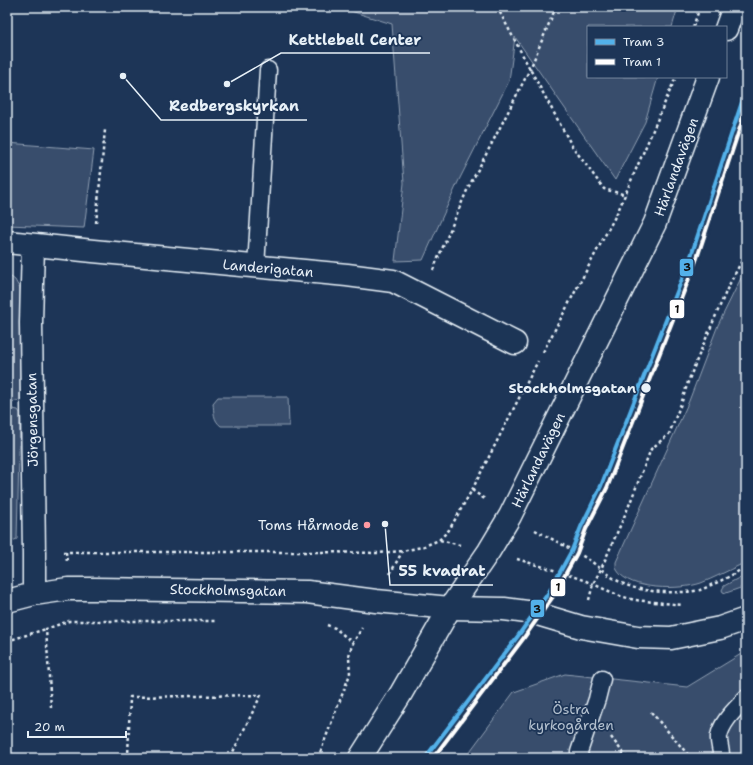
<svg xmlns="http://www.w3.org/2000/svg" width="753" height="765" font-family="'Shantell Sans',sans-serif">
<style>
.green{fill:#374d6c;stroke:#909fb2}
.lines{fill:none;stroke-linecap:round;stroke-linejoin:round}
.lane-casing{stroke:#e8f1f8;stroke-width:19}
.street-casing{stroke:#e8f1f8;stroke-width:25}
.secondary-casing{stroke:#e8f1f8;stroke-width:25}
.path{stroke:#e8f1f8;stroke-width:2.5;stroke-dasharray:3 3;stroke-linecap:butt}
.lane{stroke:#1d3557;stroke-width:16}
.street{stroke:#1d3557;stroke-width:22}
.secondary{stroke:#1d3557;stroke-width:22}
.tram-1-casing{stroke:#1d3557;stroke-width:7}
.tram-2-casing{stroke:#1d3557;stroke-width:7}
.tram-1{stroke:#53b1ea;stroke-width:4}
.tram-2{stroke:#fff;stroke-width:4}
.stop-dot{fill:#e8f1f8;stroke:#1d3557;stroke-width:1.5}
.poi-dot{fill:#ff9aa2;stroke:#1d3557;stroke-width:1.5}
.labels{text-anchor:middle;dominant-baseline:central;stroke-width:3.5;stroke-linejoin:round;paint-order:stroke}
.street-label{font-size:14px;fill:#e8f1f8;stroke:#1d3557}
.stop-label{font-size:14px;font-weight:bold;fill:#e8f1f8;stroke:#1d3557;text-anchor:end}
.poi-label{font-size:14px;fill:#e8f1f8;stroke:#1d3557;text-anchor:end}
.park-label{font-size:14px;fill:#b3c0ce;stroke:#1d3557}
.leader{fill:none;stroke:#e8f1f8;stroke-width:1.5}
.callout-dot{fill:#e8f1f8;stroke:#1d3557;stroke-width:1.5}
.callout-label{font-size:15px;text-anchor:middle;font-weight:bold;fill:#e8f1f8;stroke:#1d3557;stroke-width:3.5;stroke-linejoin:round;paint-order:stroke}
.line-badge{stroke:#1d3557;stroke-width:1.5}
.pale-badge-label{font-size:11px;text-anchor:middle;font-weight:bold;fill:#111}
</style>
<rect width="100%" height="100%" fill="#1d3557"/>
<filter id="ink" filterUnits="userSpaceOnUse"><feTurbulence type="fractalNoise" baseFrequency=".025" numOctaves="2"/><feDisplacementMap in="SourceGraphic" scale="8" xChannelSelector="R" yChannelSelector="G"/><feConvolveMatrix kernelMatrix="1 2 1 2 8 2 1 2 1" color-interpolation-filters="sRGB"/></filter>
<g filter="url(#ink)">
<path class="green" d="M 338,7 L 678,7 L 672,27 L 588,27 L 588,77 L 658,77 L 645,122 L 615,180 L 515,37 L 509,81 L 458,182 L 423,260 L 395,261 L 404,183 L 392,24 Z
M 7,143 L 94,150 L 84,228 L 7,225 Z
M 7,274 L 15,280 L 20,289 L 20,400 L 7,403 Z
M 741,278 L 746,279 L 746,561 L 740,565 C 727,571 714,578 701,583 C 681,590 629,591 617,570 C 616,568 616,565 616,562 L 689,401 L 718,325 Z
M 218,397 L 288,397 L 289,426 L 221,426 C 213,420 214,412 213,403 Z
M 7,408 L 18,410 L 20,413 L 17,539 L 7,543 Z
M 746,574 L 746,586 L 726,593 L 723,592 L 722,590 L 724,586 Z
M 746,651 L 746,758 L 465,758 L 514,692 L 565,674 L 687,687 Z"/>
<g class="lines">
<g class="lane-casing">
<path id="lane" d="M 256,267 L 268,70
M 580,758 L 579,752 L 597,699 L 602,679
M 721,758 C 722,751 718,743 719,736 C 722,721 736,709 746,698"/>
</g>
<g class="street-casing">
<path id="street" d="M 7,242 L 93,251 L 347,275 L 393,281 L 515,343
M 33,245 L 31,323 L 34,554 L 34,594
M 7,601 L 34,594 L 68,589 L 95,589 L 307,592 L 376,601 L 450,608 L 504,609 L 534,613 L 581,627 L 638,637 L 671,638 L 720,628 L 746,619"/>
</g>
<g class="secondary-casing">
<path id="secondary" d="M 726,29 L 734,7
M 360,758 L 400,695 L 450,608 L 489,551 L 510,516 L 655,223 L 708,77"/>
</g>
<path class="path" d="M 497,7 L 530,69 L 572,146 L 604,189 L 626,195
M 693,27 L 700,7
M 96,223 L 105,130
M 433,270 L 468,188 L 490,147 L 530,69 L 553,14 L 557,7
M 543,352 L 618,211 L 675,79
M 472,490 L 486,500
M 535,530 C 552,539 569,548 586,558 C 599,566 610,578 624,584 C 643,593 680,594 700,590 C 703,589 707,587 711,585 C 723,580 735,574 746,566
M 440,540 L 460,545
M 63,552 L 318,552 L 378,553 L 402,551 L 422,547 L 439,540 L 449,530 L 472,490 L 538,361
M 66,552 L 67,562
M 517,559 L 560,572 L 586,581 L 620,596 L 635,600 L 683,605
M 390,574 L 402,552
M 589,600 L 593,584 L 601,569 L 628,508 L 651,449 L 669,434 L 682,401 L 688,382 L 696,362 L 728,287 L 746,253
M 327,625 L 335,628 L 353,643
M 7,641 L 46,629
M 51,708 L 46,629 L 69,621 L 215,621
M 651,712 L 691,758
M 611,737 L 627,758
M 128,758 L 130,697 L 261,695 L 230,758
M 318,758 L 350,674 L 349,657 L 350,651 L 353,643 L 362,628"/>
<use href="#lane" class="lane"/>
<use href="#street" class="street"/>
<use href="#secondary" class="secondary"/>
<g class="tram-1-casing">
<path id="tram-1" d="M 425,758 L 518,636 L 549,592 L 572,550 L 581,527 L 601,486 L 691,256 L 746,90"/>
</g>
<g class="tram-2-casing">
<path id="tram-2" d="M 433,758 L 523,639 L 554,595 L 577,553 L 586,529 L 607,488 L 697,258 L 746,109"/>
</g>
<use href="#tram-1" class="tram-1"/>
<use href="#tram-2" class="tram-2"/>
</g>
</g>
<circle class="stop-dot" cx="646" cy="388" r="5.5"/>
<circle class="poi-dot" cx="367" cy="525" r="4"/>
<g class="labels">
<g class="street-label">
<text transform="translate(676 167) rotate(-70)">Härlandavägen</text>
<text transform="translate(268 268) rotate(5)">Landerigatan</text>
<text transform="translate(32 420) rotate(-91)">Jörgensgatan</text>
<text transform="translate(538 460) rotate(-64)">Härlandavägen</text>
<text transform="translate(228 590) rotate(1)">Stockholmsgatan</text>
</g>
<g class="stop-label">
<text x="636" y="388">Stockholmsgatan</text>
</g>
<g class="poi-label">
<text x="359" y="525">Toms Hårmode</text>
</g>
<g class="park-label">
<text x="571" y="709">Östra<tspan x="571" dy="16">kyrkogården</tspan></text>
</g>
</g>
<path class="leader" d="M227 84L281 53H430M123 76L161 120H307M385 524L390 585H493"/>
<g class="callout-dot">
<circle cx="227" cy="84" r="4"/>
<circle cx="123" cy="76" r="4"/>
<circle cx="385" cy="524" r="4"/>
</g>
<g class="callout-label">
<text x="355" y="45">Kettlebell Center</text>
<text x="234" y="111">Redbergskyrkan</text>
<text x="442" y="576">55 kvadrat</text>
</g>
<g class="line-badge">
<rect x="679" y="258" width="15" height="19" rx="4" fill="#53b1ea"/>
<rect x="669" y="299" width="16" height="20" rx="4" fill="#fff"/>
<rect x="550" y="578" width="16" height="19" rx="4" fill="#fff"/>
<rect x="530" y="599" width="15" height="19" rx="4" fill="#53b1ea"/>
</g>
<g class="pale-badge-label">
<text x="687" y="271">3</text>
<text x="677" y="313">1</text>
<text x="558" y="591">1</text>
<text x="537" y="613">3</text>
</g>
<rect width="753" height="765" fill="none" stroke="#1d3557" stroke-width="24"/>
<rect x="12" y="12" width="729" height="741" fill="none" stroke="#e8f1f8" stroke-width="1.5" filter="url(#ink)"/>
<rect x="587" y="26" width="140" height="52" fill="#1d3557" stroke="#6e8097"/>
<rect x="595" y="39" width="20" height="6" fill="#53b1ea" stroke="#6e8097"/>
<text x="623" y="46" font-size="12" fill="#e8f1f8">Tram 3</text>
<rect x="595" y="59" width="20" height="6" fill="#ffffff" stroke="#6e8097"/>
<text x="623" y="66" font-size="12" fill="#e8f1f8">Tram 1</text>
<path d="M28 731v6h98v-6" fill="none" stroke="#e8f1f8" stroke-width="2"/>
<text x="34" y="731" font-size="12" fill="#e8f1f8" stroke="#1d3557" stroke-width="3" paint-order="stroke">20 m</text>
</svg>
